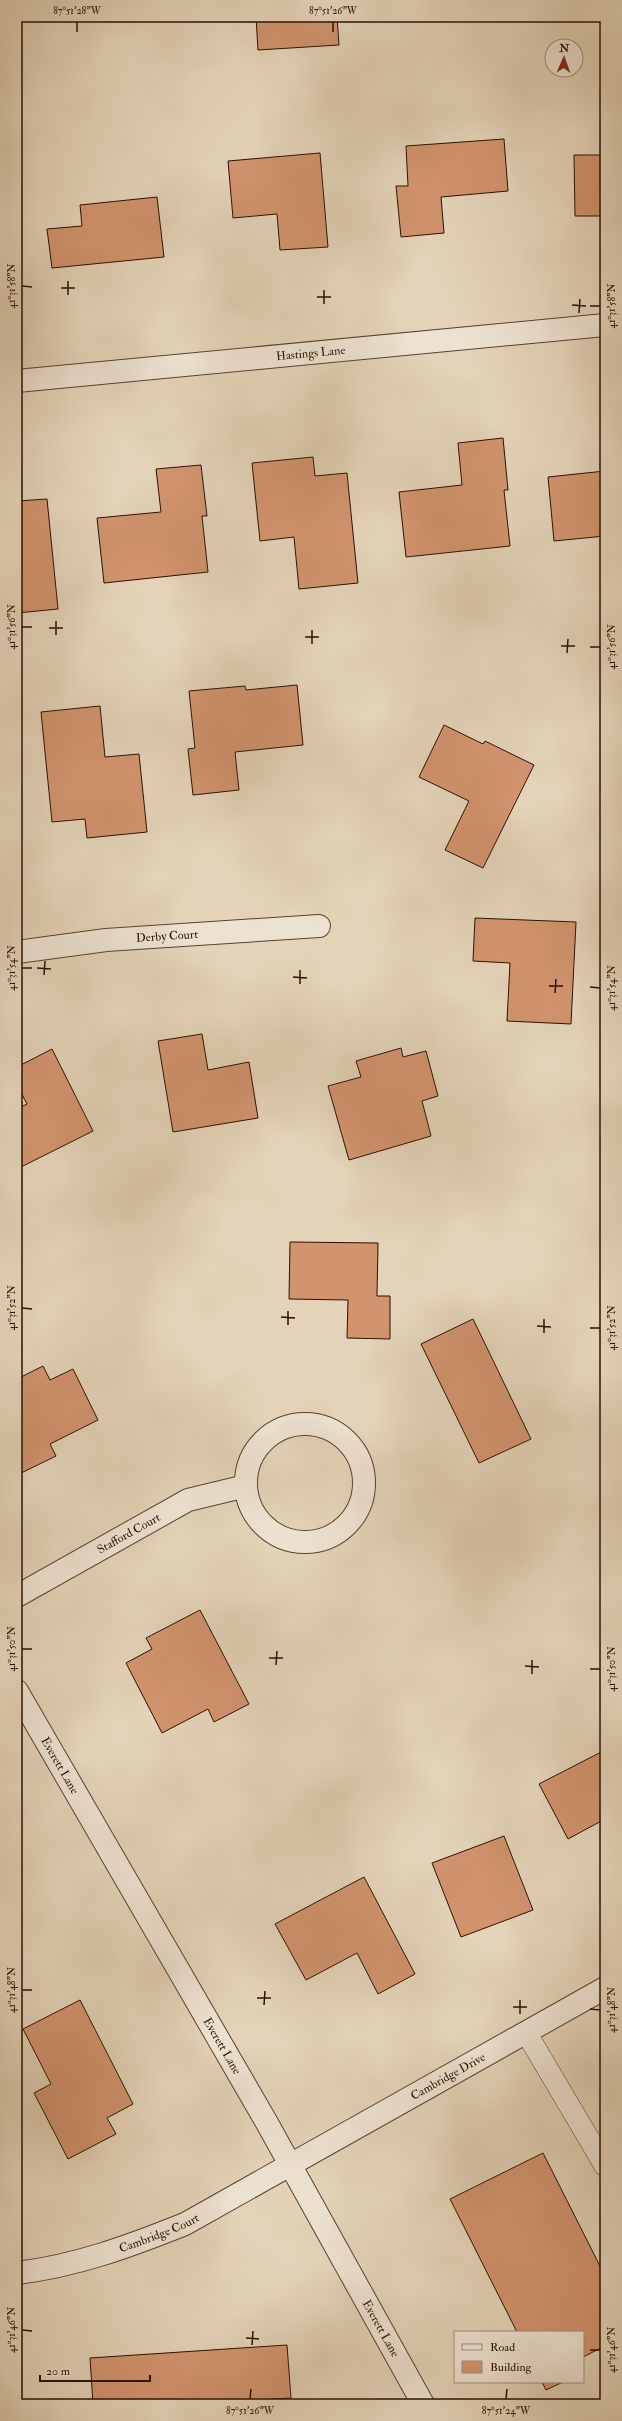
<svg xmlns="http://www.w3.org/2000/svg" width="622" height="2421" font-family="'IM FELL Double Pica',serif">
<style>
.building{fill:#d2946f;stroke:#291100}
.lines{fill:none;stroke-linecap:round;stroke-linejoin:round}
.lane-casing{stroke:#58422e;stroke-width:22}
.street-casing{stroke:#58422e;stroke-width:24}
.lane{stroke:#ede2d1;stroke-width:21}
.street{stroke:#ede2d1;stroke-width:22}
.ticks{fill:none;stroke:#291100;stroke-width:1.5}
.labels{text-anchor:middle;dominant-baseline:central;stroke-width:3;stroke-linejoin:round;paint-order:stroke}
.street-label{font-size:12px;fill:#291100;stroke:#ede2d1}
.neatline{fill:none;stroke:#291100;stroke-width:1.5}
.ticks-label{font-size:10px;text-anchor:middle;fill:#291100}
</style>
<rect width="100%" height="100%" fill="#e4d3b8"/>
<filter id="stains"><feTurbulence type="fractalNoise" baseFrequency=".005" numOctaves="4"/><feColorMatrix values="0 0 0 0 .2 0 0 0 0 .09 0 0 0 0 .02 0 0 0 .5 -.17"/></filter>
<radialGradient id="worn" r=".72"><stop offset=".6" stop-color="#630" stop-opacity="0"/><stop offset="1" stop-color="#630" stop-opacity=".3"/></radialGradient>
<path class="building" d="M 256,17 L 337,17 L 339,45 L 258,50 Z
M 504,139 L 508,191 L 441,197 L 444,233 L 401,237 L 396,186 L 408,186 L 406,146 Z
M 320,153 L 328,247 L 280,250 L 277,214 L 233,218 L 228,161 Z
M 574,155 L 605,155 L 605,216 L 575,216 Z
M 157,197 L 164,257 L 52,268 L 47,229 L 82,226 L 80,205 Z
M 503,438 L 508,490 L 504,490 L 510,546 L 406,557 L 399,492 L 462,485 L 458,443 Z
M 313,457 L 315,476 L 347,473 L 358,583 L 299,589 L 294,537 L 260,541 L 252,463 Z
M 201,465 L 207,516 L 202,516 L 208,572 L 104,583 L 97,518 L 161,512 L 156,469 Z
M 605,471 L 605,536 L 554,541 L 548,477 Z
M 47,499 L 58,609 L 17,613 L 17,501 Z
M 297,685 L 303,745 L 235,752 L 239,790 L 193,795 L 188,749 L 195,748 L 189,691 L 245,686 L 246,690 Z
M 100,706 L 105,757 L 139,754 L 147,832 L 87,838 L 85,819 L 52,822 L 41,712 Z
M 444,725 L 483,744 L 485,741 L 534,765 L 483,868 L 445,850 L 469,801 L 419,777 Z
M 475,918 L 576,922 L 571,1024 L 507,1021 L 510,963 L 473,961 Z
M 202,1034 L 208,1070 L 249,1062 L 258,1118 L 173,1132 L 158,1041 Z
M 401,1048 L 403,1057 L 426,1051 L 438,1096 L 422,1101 L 431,1136 L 349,1160 L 328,1086 L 361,1077 L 356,1061 Z
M 52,1049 L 93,1131 L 17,1169 L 17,1109 L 27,1104 L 17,1085 L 17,1067 Z
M 290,1242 L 378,1243 L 377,1296 L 390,1296 L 390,1339 L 347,1338 L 348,1300 L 289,1299 Z
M 473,1319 L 531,1439 L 479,1463 L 421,1344 Z
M 43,1366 L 50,1380 L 73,1369 L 98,1420 L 50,1444 L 56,1456 L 17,1475 L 17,1379 Z
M 200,1610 L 249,1704 L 214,1722 L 208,1709 L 162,1733 L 126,1663 L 152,1649 L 146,1638 Z
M 605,1750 L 605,1819 L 568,1839 L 539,1784 Z
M 504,1836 L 533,1910 L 461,1937 L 432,1863 Z
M 364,1877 L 415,1974 L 378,1994 L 357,1953 L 306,1980 L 275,1924 Z
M 80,2000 L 133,2104 L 107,2118 L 116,2134 L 68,2159 L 34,2093 L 51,2084 L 23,2029 Z
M 543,2153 L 605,2276 L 605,2346 L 583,2357 L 583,2332 L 517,2332 L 450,2199 Z
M 287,2345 L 291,2398 L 272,2399 L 273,2404 L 93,2404 L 90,2358 Z
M 542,2382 L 563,2382 L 546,2390 Z"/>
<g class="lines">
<g class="lane-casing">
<path id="lane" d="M 527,2034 L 605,2166"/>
</g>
<g class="street-casing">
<g id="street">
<path id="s1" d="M 17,381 L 605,325"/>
<path id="s2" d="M 17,952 L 106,940 L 319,926"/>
<circle cx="305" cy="1483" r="59"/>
<path id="s3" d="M 17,1596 L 188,1500 L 246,1486"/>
<path id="s4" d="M 17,1691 L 267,2123 L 423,2404"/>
<path id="s5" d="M 17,2273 C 76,2266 130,2246 185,2224 L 605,1988"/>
</g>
</g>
<use href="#lane" class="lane"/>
<use href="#street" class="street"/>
</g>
<path class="ticks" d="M 77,32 L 77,22M 333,32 L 333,22M 22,286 L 32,287M 61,288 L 75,288M 68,295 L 68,281M 317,297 L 331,297M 324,304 L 324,290M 572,305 L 586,306M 590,306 L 600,306M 579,313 L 580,299M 22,627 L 32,627M 49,628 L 63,628M 56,635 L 56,621M 305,637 L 319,637M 312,644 L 312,630M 561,646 L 575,646M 590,647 L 600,647M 567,653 L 568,639M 22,968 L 32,968M 37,968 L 51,969M 44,975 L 45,961M 293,977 L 307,978M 300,984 L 300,970M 549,986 L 563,986M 590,987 L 600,988M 555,993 L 556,979M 22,1308 L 32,1309M 281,1317 L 295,1318M 288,1325 L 288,1311M 537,1326 L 551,1327M 590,1328 L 600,1328M 544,1333 L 544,1319M 22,1649 L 32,1649M 269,1658 L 283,1658M 276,1665 L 277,1651M 525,1666 L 539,1667M 590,1669 L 600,1669M 532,1674 L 532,1660M 22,1990 L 32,1990M 257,1998 L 271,1998M 264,2005 L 265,1991M 513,2007 L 527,2007M 590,2009 L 600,2010M 520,2014 L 520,2000M 22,2330 L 32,2331M 246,2338 L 259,2339M 252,2345 L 253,2331M 590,2350 L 600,2350M 250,2399 L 251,2389M 506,2399 L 507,2389"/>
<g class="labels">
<g class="street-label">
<text stroke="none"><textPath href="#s1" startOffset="295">Hastings Lane</textPath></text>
<text stroke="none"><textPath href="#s2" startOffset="151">Derby Court</textPath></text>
<text stroke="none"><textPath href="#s3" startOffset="128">Stafford Court</textPath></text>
<text stroke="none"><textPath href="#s4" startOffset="86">Everett Lane</textPath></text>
<text stroke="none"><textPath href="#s4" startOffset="410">Everett Lane</textPath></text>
<text stroke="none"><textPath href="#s5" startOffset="477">Cambridge Drive</textPath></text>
<text stroke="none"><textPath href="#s5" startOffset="148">Cambridge Court</textPath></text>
<text stroke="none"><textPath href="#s4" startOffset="734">Everett Lane</textPath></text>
</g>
</g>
<rect width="622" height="2421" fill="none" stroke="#e4d3b8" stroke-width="44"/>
<rect x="454" y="2331" width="130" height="52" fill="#ede2d1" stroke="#9f8e7d"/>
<rect x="462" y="2344" width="20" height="6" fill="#ede2d1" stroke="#9f8e7d"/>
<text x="490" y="2351" font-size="12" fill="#291100">Road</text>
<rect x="462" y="2361" width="20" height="12" fill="#d2946f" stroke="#9f8e7d"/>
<text x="490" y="2371" font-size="12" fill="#291100">Building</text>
<g transform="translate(564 58) rotate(2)"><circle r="19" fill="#ede2d1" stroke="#9f8e7d"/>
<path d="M0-3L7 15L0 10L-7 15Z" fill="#8f2418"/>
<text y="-6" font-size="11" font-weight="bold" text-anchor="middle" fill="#291100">N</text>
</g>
<path d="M40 2375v6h110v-6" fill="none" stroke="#291100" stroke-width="2"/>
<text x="46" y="2375" font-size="12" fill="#291100" stroke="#ede2d1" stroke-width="3" paint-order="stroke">20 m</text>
<rect x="22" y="22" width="578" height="2377" class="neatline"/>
<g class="ticks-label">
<text x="77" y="14">87°51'28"W</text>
<text x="333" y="14">87°51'26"W</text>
<text transform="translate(11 286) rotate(-90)" y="4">41°31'58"N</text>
<text transform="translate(611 306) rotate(-90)" y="4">41°31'58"N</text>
<text transform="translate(11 627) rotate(-90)" y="4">41°31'56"N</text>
<text transform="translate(611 647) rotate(-90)" y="4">41°31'56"N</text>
<text transform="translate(11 968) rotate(-90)" y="4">41°31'54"N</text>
<text transform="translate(611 988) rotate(-90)" y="4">41°31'54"N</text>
<text transform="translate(11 1308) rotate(-90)" y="4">41°31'52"N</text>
<text transform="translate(611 1328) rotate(-90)" y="4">41°31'52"N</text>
<text transform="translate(11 1649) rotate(-90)" y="4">41°31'50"N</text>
<text transform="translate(611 1669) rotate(-90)" y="4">41°31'50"N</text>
<text transform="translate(11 1990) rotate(-90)" y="4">41°31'48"N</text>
<text transform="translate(611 2010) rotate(-90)" y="4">41°31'48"N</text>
<text transform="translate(11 2330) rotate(-90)" y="4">41°31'46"N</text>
<text transform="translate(611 2350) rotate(-90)" y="4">41°31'46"N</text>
<text x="250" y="2414">87°51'26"W</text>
<text x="506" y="2414">87°51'24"W</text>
</g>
<rect width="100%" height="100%" filter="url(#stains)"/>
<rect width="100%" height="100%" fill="url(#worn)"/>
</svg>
